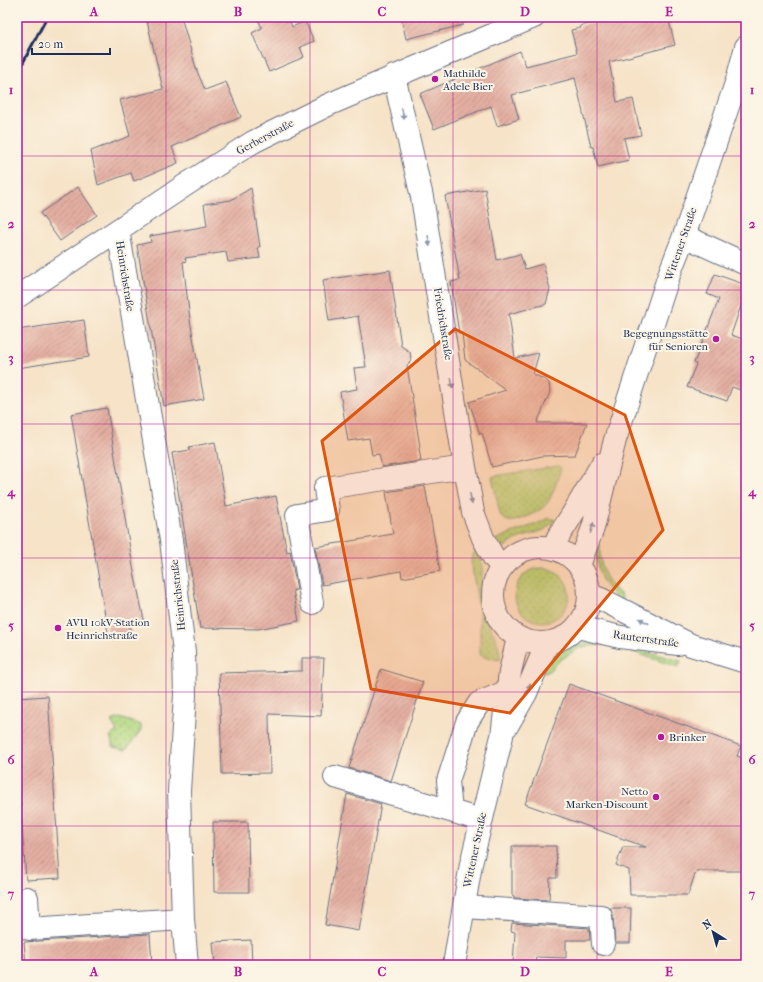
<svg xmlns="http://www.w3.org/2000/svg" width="763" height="982" font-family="'IM FELL French Canon',serif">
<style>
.grass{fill:url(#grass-dots);stroke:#66836f}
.building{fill:url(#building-hatch)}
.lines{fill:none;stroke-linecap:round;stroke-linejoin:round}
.minor-casing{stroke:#686e83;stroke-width:24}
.major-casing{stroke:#686e83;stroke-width:24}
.minor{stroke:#fff;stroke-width:22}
.major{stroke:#fff;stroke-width:22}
.rail{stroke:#1b2f5e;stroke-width:3}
.oneway{fill:#8d97ae}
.marked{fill:#de5710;fill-opacity:0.2;stroke:#de5710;stroke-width:3;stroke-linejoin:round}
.grid{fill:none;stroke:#b5179e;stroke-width:1;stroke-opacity:0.55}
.poi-dot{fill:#b5179e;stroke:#fcf5e5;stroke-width:1.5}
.labels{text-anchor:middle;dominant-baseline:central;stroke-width:4;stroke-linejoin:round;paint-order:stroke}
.poi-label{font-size:11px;fill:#1b2f5e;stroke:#fcf5e5;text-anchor:start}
.street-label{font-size:11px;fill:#1b2f5e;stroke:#fcf5e5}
.neatline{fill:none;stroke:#b5179e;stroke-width:1.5}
.grid-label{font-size:13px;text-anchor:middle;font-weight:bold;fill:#b5179e}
</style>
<defs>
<pattern id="grass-dots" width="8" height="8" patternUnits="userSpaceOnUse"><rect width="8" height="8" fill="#b2d780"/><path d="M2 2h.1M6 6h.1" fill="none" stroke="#98b971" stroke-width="1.8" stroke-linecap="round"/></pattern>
<pattern id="building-hatch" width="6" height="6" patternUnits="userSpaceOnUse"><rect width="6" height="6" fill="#e4afa2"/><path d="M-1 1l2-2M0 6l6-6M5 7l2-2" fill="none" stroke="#b88f87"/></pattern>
</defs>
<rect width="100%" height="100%" fill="#fcf5e5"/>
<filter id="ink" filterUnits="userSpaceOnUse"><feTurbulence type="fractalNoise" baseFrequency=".025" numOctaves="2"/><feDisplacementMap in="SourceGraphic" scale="8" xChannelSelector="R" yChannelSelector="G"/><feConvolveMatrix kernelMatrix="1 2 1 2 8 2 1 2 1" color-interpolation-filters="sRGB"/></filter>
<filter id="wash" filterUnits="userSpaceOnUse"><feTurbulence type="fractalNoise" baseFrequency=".012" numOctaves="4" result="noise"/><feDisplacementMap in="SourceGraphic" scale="16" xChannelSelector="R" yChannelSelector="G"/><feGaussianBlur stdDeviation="0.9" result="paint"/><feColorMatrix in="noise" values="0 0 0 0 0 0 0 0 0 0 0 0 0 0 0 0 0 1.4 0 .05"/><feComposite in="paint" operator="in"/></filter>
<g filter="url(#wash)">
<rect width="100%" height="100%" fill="#f6e3c8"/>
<path class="grass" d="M 559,466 L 561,469 C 550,500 551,509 518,520 C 510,523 504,521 500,514 L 492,477 L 494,476 Z
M 549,518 L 556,520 L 544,530 L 517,539 L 504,547 L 499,546 L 494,541 C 511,531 531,528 549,518 Z
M 597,544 L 600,545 C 599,567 606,582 622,596 L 622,602 C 602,588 594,568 597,544 Z
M 477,549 C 487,567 479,586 482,604 C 485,625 501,638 500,660 L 484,657 L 480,655 L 480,616 L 471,561 L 472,556 Z
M515 595a27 27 0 1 1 54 0a27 27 0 1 1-54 0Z
M 597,641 L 606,641 L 604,645 L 586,646 L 579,648 L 560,660 L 548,672 L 543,673 C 555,653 575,643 597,641 Z
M 625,646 L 681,661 L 678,667 L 627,650 Z
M 120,718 L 141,725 L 141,730 L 126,750 L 113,747 L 110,736 L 117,731 L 111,721 Z"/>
<g id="blocks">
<path class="building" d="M 146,17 L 181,17 L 197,71 L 205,90 L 226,82 L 241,117 L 172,147 L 178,163 L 134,181 L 131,173 L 98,185 L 91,151 L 130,136 L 120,100 L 163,89 Z
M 257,17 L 288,17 L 292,27 L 305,21 L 314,41 L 300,47 L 304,57 L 269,72 L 252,33 L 262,28 Z
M 401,17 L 462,17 L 463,25 L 406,39 Z
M 617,17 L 668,17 L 675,45 L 609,62 L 617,102 L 633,99 L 641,135 L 624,138 L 629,160 L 598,167 L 593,147 L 591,147 L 575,78 L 512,95 L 519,119 L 497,126 L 491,106 L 434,129 L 420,94 L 520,51 L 526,66 L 577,53 L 571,30 L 581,28 L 580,26 Z
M 78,187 L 97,215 L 60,241 L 40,213 Z
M 251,188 L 260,247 L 258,247 L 260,258 L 228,262 L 226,252 L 185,258 L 186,261 L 183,262 L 190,320 L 204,399 L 164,406 L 137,245 L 151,242 L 150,236 L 207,226 L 204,204 L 231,200 Z
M 485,189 L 497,260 L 520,254 L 525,269 L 543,264 L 550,289 L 546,304 L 509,314 L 515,358 L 539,353 L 533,374 L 546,380 L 549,383 L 550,392 L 537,423 L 587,423 L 575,455 L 542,456 L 492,467 L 482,433 L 480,434 L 469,402 L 506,390 L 465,360 L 462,333 L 459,333 L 451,282 L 460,280 L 445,196 Z
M 390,270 L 401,346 L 410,352 L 411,360 L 407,366 L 420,447 L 419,448 L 421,461 L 382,467 L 379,454 L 372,455 L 369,438 L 348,441 L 340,392 L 357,389 L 354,368 L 366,367 L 358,316 L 329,321 L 323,280 Z
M 715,274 L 746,285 L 746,291 L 731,335 L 746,340 L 746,392 L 732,387 L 727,401 L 687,387 L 696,364 L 694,363 L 719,299 L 707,294 Z
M 84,320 L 89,357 L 17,368 L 17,330 Z
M 107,408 L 133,567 L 144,620 L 129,623 L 131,634 L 109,639 L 71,414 Z
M 215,442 L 226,506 L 276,496 L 287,552 L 290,551 L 297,590 L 293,590 L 299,621 L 258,629 L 200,628 L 172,453 L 190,450 L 189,447 Z
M 425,486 L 440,571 L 402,578 L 401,571 L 322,585 L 315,547 L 393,534 L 386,492 Z
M 302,658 L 324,658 L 321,716 L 269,714 L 270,773 L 222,774 L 219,673 L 302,671 Z
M 381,669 L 423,682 L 391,781 L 349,768 Z
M 569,684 L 741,746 L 737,756 L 746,759 L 746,871 L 696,871 L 688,895 L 630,895 L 629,870 L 616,865 L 623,847 L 646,847 L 525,804 Z
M 48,696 L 60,878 L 26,880 L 17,751 L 17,698 Z
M 347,794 L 381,804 L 359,931 L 325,925 Z
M 213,822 L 248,822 L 249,892 L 214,892 Z
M 512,846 L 556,846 L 557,878 L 550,878 L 549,900 L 514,898 L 514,896 L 512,895 Z
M 610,908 L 631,908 L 630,943 L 615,943 L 613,915 Z
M 512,923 L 589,928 L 590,940 L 566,940 L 566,958 L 536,957 L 535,965 L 513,965 L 515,932 L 511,931 Z
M 150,934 L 152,965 L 26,965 L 24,942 Z
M 251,940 L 252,965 L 215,965 L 213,942 Z"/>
</g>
</g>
<g filter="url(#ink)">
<use href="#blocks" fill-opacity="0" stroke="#686e83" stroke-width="1"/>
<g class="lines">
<g class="minor-casing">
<path id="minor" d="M 394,76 L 422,197 L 465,467 L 473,512 L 483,538 L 494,558 L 502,567
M 118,230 L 171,540 L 184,652 L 185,695 L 179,791 L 183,919 L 187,965
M 684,236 L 746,264
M 17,297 L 187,184 L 253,142 L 330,104 L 534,17
M 590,595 L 601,599 L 691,645 L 746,662
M 312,603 L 297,515 L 328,510 L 325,488 L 465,467
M 578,627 L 620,637 L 678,644
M 335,777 L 481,820
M 451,811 L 448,781 L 467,722 L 479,703 L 508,691
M 27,898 L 29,929 L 183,919
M 464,907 L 601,916 L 603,944"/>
</g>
<g class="major-casing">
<path id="major" d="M493 595a48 48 0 1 1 96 0a48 48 0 1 1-96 0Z
M 553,548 L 558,537 L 572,515 L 602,464
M 579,565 L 593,528 L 615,440 L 670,272 L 684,236 L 737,80 L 746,47
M 507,726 L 526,693 L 542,655 L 548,643
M 454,965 L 471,864 L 502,736 L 510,672 L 518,638"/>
</g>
<use href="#minor" class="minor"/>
<use href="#major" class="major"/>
<path class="rail" d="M 17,74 L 47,17"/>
</g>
<defs><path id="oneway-solid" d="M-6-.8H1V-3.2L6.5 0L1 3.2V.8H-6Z"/></defs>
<g class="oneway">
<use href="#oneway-solid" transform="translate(403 114) rotate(77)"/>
<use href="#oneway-solid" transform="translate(429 241) rotate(81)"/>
<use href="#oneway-solid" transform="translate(452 383) rotate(81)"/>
<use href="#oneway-solid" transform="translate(471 499) rotate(79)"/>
<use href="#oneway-solid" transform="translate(592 528) rotate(-73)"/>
<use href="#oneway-solid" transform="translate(644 621) rotate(-153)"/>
<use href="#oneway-solid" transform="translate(528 689) rotate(-65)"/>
</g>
</g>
<path class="marked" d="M 455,329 L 625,415 L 663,530 L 510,713 L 371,689 L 322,441 Z"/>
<path class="grid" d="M 166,17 L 166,965M 310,17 L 310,965M 453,17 L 453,965M 597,17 L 597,965M 17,156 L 746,156M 17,290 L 746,290M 17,424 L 746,424M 17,558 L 746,558M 17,692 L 746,692M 17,826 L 746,826"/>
<g class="poi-dot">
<circle cx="435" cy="79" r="4"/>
<circle cx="716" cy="339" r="4"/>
<circle cx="58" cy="628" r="4"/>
<circle cx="661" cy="737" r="4"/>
<circle cx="656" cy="797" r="4"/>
</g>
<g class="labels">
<g class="poi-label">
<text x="443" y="73">Mathilde<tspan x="443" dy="13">Adele Bier</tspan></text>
<text x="708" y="333" text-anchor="end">Begegnungsstätte<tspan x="708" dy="13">für Senioren</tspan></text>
<text x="66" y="622">AVU 10kV-Station<tspan x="66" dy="13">Heinrichstraße</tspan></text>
<text x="669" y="737">Brinker</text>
<text x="648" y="791" text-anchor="end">Netto<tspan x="648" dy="13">Marken-Discount</tspan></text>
</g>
<g class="street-label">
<text transform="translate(265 137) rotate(-28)">Gerberstraße</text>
<text transform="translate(681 244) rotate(-71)">Wittener Straße</text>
<text transform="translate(125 276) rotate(81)">Heinrichstraße</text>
<text transform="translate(443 324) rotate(81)">Friedrichstraße</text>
<text transform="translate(178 595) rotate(-96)">Heinrichstraße</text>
<text transform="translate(646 639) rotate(8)">Rautertstraße</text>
<text transform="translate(475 850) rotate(-78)">Wittener Straße</text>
</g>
</g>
<rect width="763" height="982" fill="none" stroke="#fcf5e5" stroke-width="44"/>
<g transform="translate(713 932) rotate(323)" stroke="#fcf5e5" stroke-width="3" paint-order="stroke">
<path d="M0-3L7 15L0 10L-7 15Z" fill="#1b2f5e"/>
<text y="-6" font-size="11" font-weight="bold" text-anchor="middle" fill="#1b2f5e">N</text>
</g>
<path d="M32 48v6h78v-6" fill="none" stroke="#1b2f5e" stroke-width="2"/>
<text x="38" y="48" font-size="12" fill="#1b2f5e" stroke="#fcf5e5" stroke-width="3" paint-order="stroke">20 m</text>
<rect x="22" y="22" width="719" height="938" class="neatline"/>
<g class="grid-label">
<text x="94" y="16">A</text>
<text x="238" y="16">B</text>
<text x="382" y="16">C</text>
<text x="525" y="16">D</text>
<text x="669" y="16">E</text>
<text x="11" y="94">1</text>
<text x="752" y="94">1</text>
<text x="11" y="228">2</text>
<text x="752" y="228">2</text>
<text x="11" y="362">3</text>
<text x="752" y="362">3</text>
<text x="11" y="496">4</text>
<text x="752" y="496">4</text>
<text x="11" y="630">5</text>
<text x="752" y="630">5</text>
<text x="11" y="764">6</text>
<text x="752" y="764">6</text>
<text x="11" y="898">7</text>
<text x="752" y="898">7</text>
<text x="94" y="976">A</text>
<text x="238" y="976">B</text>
<text x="382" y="976">C</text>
<text x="525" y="976">D</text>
<text x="669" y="976">E</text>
</g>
</svg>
